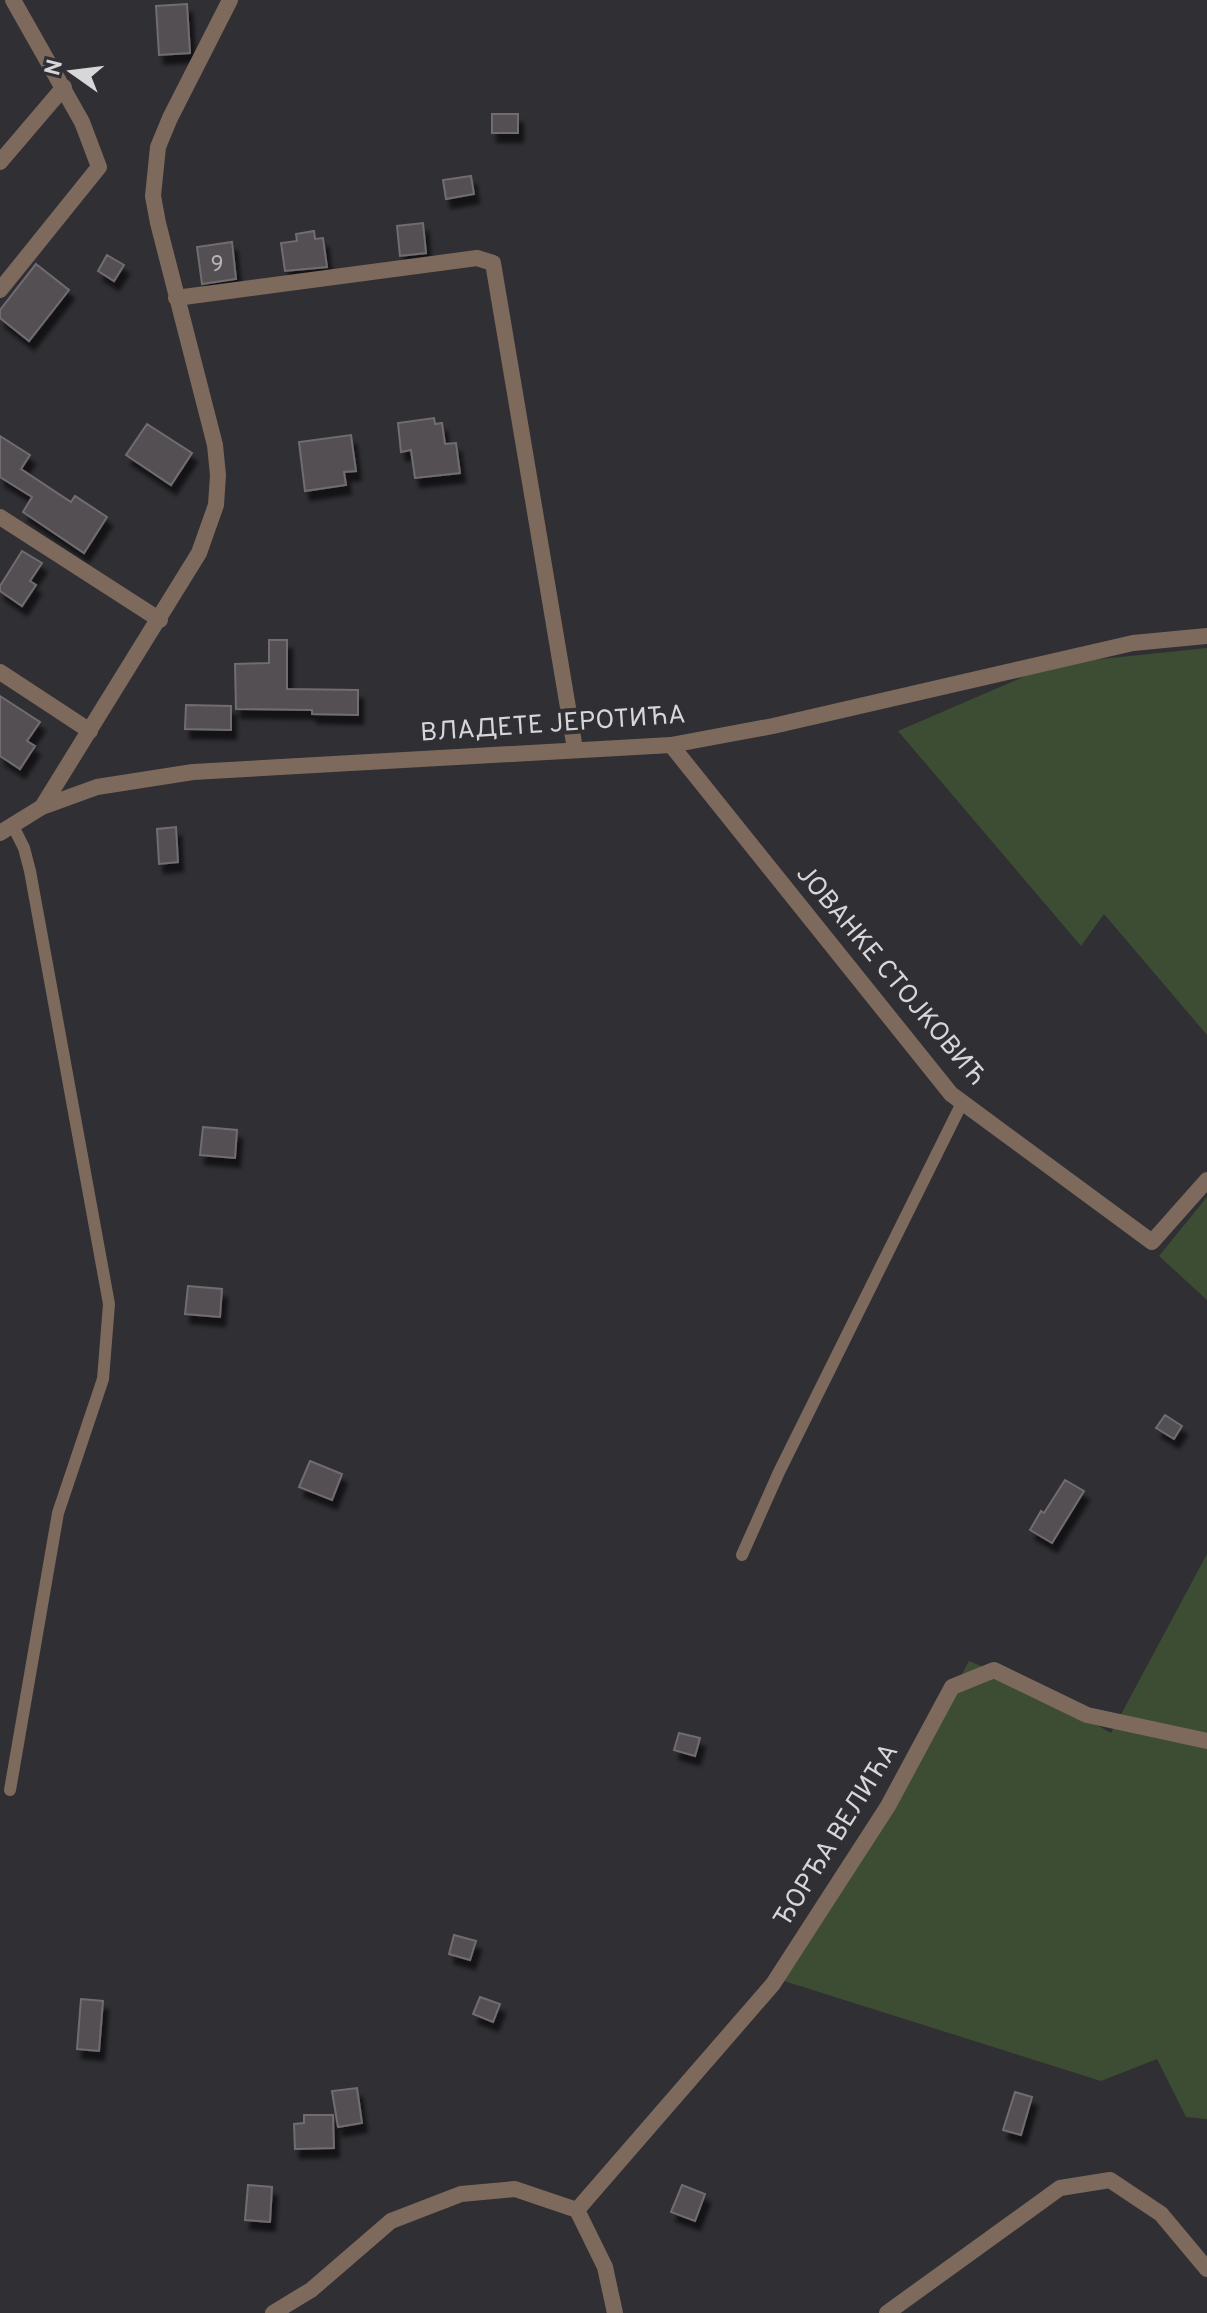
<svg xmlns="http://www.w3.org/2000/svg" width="1207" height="2313" font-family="Overpass,sans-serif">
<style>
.green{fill:#3d4d33}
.building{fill:#534f53;stroke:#716c70;stroke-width:2;filter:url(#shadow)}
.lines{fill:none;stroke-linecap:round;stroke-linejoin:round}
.service{stroke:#7d6a5d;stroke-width:12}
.minor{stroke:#7d6a5d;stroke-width:16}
.labels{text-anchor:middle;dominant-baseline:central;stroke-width:8;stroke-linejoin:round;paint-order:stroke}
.number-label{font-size:22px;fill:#b6b4b8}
.street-label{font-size:26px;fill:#d7d6d9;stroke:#302f34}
</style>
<defs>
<filter id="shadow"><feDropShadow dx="5" dy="9" stdDeviation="2" flood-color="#0009"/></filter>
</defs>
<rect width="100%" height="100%" fill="#302f34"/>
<path class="green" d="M 1207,648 L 1207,1035 L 1104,914 L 1081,946 L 898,731 L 1053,664 Z
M 1207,1197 L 1207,1300 L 1159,1256 Z
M 1207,1554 L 1207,2119 L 1186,2117 L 1157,2059 L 1101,2081 L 781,1980 L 897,1796 L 969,1661 L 1030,1687 L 1111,1733 Z"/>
<path class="building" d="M 187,4 L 190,53 L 159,55 L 156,6 Z
M 492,114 L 518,114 L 518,133 L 492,133 Z
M 471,176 L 474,194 L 446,199 L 443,180 Z
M 423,223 L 426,253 L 400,256 L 397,226 Z
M 314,231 L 315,239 L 323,238 L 327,267 L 285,271 L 281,243 L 297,241 L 296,234 Z
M 232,242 L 236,279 L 202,284 L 197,247 Z
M 107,255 L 124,265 L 114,281 L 98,271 Z
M 36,264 L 69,290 L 29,341 L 0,318 L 0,310 Z
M 434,418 L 435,424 L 442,423 L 445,444 L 456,443 L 460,473 L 415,478 L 411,450 L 401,452 L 398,423 Z
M 147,424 L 192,453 L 171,485 L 126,455 Z
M 351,435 L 356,471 L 344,472 L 346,485 L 305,491 L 299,442 Z
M 0,436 L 30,455 L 21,469 L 71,502 L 75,496 L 107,517 L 84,553 L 23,512 L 32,497 L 0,477 Z
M 22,551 L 42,563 L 30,581 L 36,585 L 22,606 L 0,591 L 0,586 Z
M 269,640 L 287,640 L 287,689 L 358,690 L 358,715 L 312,714 L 312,710 L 236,709 L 235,664 L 269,663 Z
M 0,696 L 40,722 L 27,741 L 35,746 L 20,769 L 0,756 Z
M 186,705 L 231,706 L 231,730 L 185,729 Z
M 176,827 L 178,862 L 159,864 L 157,829 Z
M 203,1127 L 237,1130 L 235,1158 L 200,1155 Z
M 188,1286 L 222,1289 L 220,1317 L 185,1314 Z
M 1165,1415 L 1182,1426 L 1174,1439 L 1156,1428 Z
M 310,1461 L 342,1474 L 332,1500 L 299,1487 Z
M 1065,1480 L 1084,1491 L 1052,1543 L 1030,1530 L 1041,1511 L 1044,1513 Z
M 679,1733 L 700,1738 L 695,1756 L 674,1750 Z
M 454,1935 L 476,1941 L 470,1960 L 449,1954 Z
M 480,1997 L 500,2004 L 493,2022 L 473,2014 Z
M 81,1999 L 103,2001 L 99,2051 L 77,2049 Z
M 357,2088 L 362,2123 L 338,2127 L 332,2091 Z
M 1015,2092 L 1032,2097 L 1021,2135 L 1003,2130 Z
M 304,2115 L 333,2115 L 334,2148 L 295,2149 L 294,2124 L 304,2123 Z
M 248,2185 L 272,2187 L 270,2222 L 245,2220 Z
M 682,2185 L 705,2194 L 695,2221 L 671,2212 Z"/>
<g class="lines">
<path class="service" d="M 742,1555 L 779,1472 L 962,1103
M 10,1790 L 58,1513 L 103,1379 L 109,1304 L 30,871 L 24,848 L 12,824"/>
<path class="minor" d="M 0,162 L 64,87
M 0,290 L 99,167 L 82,122 L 13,0
M 176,298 L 477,258 L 493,263 L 575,749
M 0,517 L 160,620
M 0,672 L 90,731
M 671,745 L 951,1094 L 1152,1242 L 1207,1180
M 42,807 L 199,553 L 216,505 L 218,475 L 215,445 L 158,223 L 153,196 L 158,147 L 170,118 L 230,0
M 0,833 L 42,807 L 97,787 L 193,772 L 671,745 L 773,726 L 1133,643 L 1207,636
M 577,2210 L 773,1984 L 888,1806 L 952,1687 L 994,1670 L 1087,1715 L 1207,1741
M 273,2313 L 311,2290 L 391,2221 L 461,2194 L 515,2189 L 577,2210 L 605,2267 L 615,2313
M 887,2313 L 1060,2188 L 1110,2180 L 1161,2214 L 1207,2269"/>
</g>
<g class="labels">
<g class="number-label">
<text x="217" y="265">9</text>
</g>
<g class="street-label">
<text transform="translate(553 725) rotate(-4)">ВЛАДЕТЕ ЈЕРОТИЋА</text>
<text transform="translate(890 976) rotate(50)">ЈОВАНКЕ СТОЈКОВИЋ</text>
<text transform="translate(837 1836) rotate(-58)">ЂОРЂА ВЕЛИЋА</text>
</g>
</g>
<g transform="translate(72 72) rotate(284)" stroke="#302f34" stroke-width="6" paint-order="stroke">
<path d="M0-6L14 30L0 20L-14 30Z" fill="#d7d6d9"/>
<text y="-12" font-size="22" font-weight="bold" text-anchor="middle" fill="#d7d6d9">N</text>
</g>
</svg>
